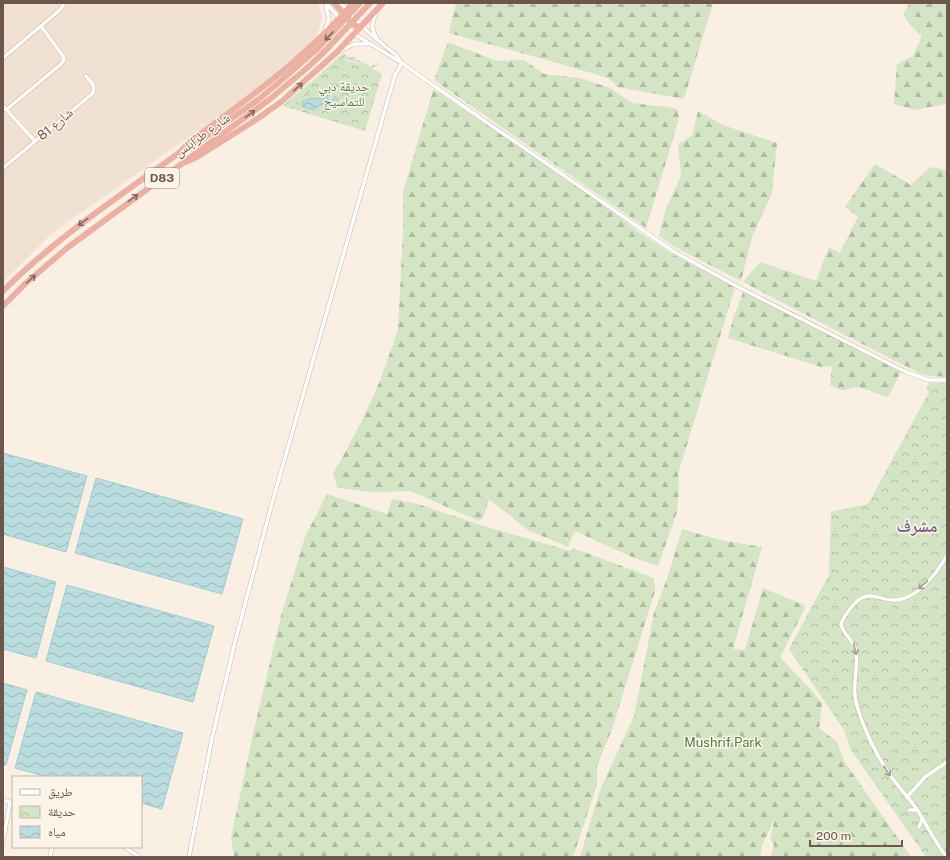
<svg xmlns="http://www.w3.org/2000/svg" width="950" height="860" font-family="'Public Sans','Noto Naskh Arabic',sans-serif">
<style>
.residential{fill:#f0e1d3}
.forest{fill:url(#forest-firs)}
.park{fill:url(#park-crowns)}
.garden{fill:url(#garden-furrows)}
.water{fill:url(#water-waves);stroke:#a2ccd1}
.lines{fill:none;stroke-linecap:round;stroke-linejoin:round}
.minor-casing{stroke:#c8b7ab;stroke-width:4.5}
.highway-casing{stroke:#d6d0cd;stroke-width:6}
.minor{stroke:#fff;stroke-width:3.5}
.highway{stroke:#edb0a0;stroke-width:5.5}
.highway-bridge-casing{stroke:#d6d0cd;stroke-width:6;stroke-linecap:butt}
.highway-bridge{stroke:#edb0a0;stroke-width:5.5}
.oneway{stroke:#87685d}
.oneway2{stroke:#a89a94}
.labels{text-anchor:middle;dominant-baseline:central;stroke-width:3;stroke-linejoin:round;paint-order:stroke}
.shield{fill:#fdf4e9;stroke:#99857b;stroke-width:1}
.shield-label{font-size:12px;font-weight:bold;fill:#6e564c}
.park-label{font-size:13px;fill:#597949;stroke:#fdf4e9}
.street-label{font-size:13px;fill:#6e564c;stroke:#fdf4e9}
.district-label{font-size:17px;font-weight:bold;fill:#7b648b;stroke:#fdf4e9}
</style>
<defs>
<pattern id="forest-firs" width="22" height="20" patternUnits="userSpaceOnUse"><rect width="22" height="20" fill="#d3e5c4"/><path d="M5 1l3.5 6h-7zM16 11l3.5 6h-7z" fill="#afbca1"/></pattern>
<pattern id="park-crowns" width="20" height="18" patternUnits="userSpaceOnUse"><rect width="20" height="18" fill="#d3e5c4"/><path d="M2 6a3 3 0 1 1 6 0M12 15a3 3 0 1 1 6 0" fill="none" stroke="#afbca1"/></pattern>
<pattern id="garden-furrows" width="10" height="10" patternUnits="userSpaceOnUse"><rect width="10" height="10" fill="#d3e5c4"/><path d="M-1 1l2-2M0 10L10 0M9 11l2-2" fill="none" stroke="#afbca1"/></pattern>
<pattern id="water-waves" width="16" height="10" patternUnits="userSpaceOnUse"><rect width="16" height="10" fill="#badde0"/><path d="M0 5q4-4 8 0t8 0" fill="none" stroke="#9bb6b8"/></pattern>
</defs>
<rect width="100%" height="100%" fill="#f9efe3"/>
<path class="residential" d="M 3,3 L 318,3 L 322,18 L 316,39 L 269,81 L 52,233 L 3,282 Z"/>
<path class="forest" d="M 456,3 L 713,3 L 684,99 L 618,87 L 608,78 L 561,64 L 449,33 Z
M 910,3 L 947,3 L 947,104 L 914,110 L 894,104 L 897,64 L 913,56 L 922,36 L 910,25 L 903,14 Z
M 448,42 L 497,61 L 524,60 L 544,74 L 580,78 L 610,88 L 633,103 L 675,108 L 679,113 L 678,122 L 646,228 L 434,80 Z
M 433,90 L 441,94 L 591,195 L 640,233 L 674,255 L 735,287 L 678,474 L 679,489 L 677,512 L 658,566 L 634,558 L 575,531 L 568,547 L 528,530 L 489,499 L 483,518 L 479,521 L 410,491 L 371,492 L 338,488 L 333,474 L 360,425 L 380,381 L 398,330 L 403,232 L 403,192 Z
M 698,111 L 723,125 L 777,143 L 772,193 L 752,237 L 741,281 L 673,246 L 659,236 L 665,212 L 681,175 L 678,145 L 692,135 Z
M 875,164 L 911,185 L 930,167 L 947,170 L 946,377 L 924,375 L 895,361 L 743,282 L 760,262 L 816,281 L 829,247 L 840,253 L 858,217 L 845,207 Z
M 744,290 L 901,372 L 888,397 C 877,394 868,389 857,387 C 854,387 851,388 848,389 C 841,392 836,388 830,385 L 832,368 L 830,366 L 821,367 L 728,338 L 734,316 Z
M 327,494 L 387,514 L 392,499 L 414,503 L 487,527 L 570,551 L 573,548 L 654,578 L 655,591 L 612,729 L 597,766 L 597,785 L 573,857 L 234,857 L 231,838 L 253,734 L 281,616 L 305,537 Z
M 682,529 L 720,540 L 762,547 L 733,649 L 745,650 L 763,588 L 806,606 L 780,657 L 811,690 L 822,703 L 819,728 L 837,742 L 844,761 L 911,857 L 771,857 L 774,845 L 770,839 L 775,819 L 762,845 L 760,857 L 580,857 L 600,790 L 634,716 L 654,613 L 668,576 Z"/>
<path class="park" d="M 339,59 L 364,64 L 382,74 L 365,131 L 283,106 L 335,62 Z
M 929,383 L 947,383 L 947,857 L 926,857 L 851,750 L 844,730 L 789,649 L 829,575 L 831,512 L 868,504 L 929,392 L 926,389 Z"/>
<path class="garden" d="M 343,53 L 348,57 L 354,57 C 358,61 366,63 371,67 L 373,65 L 376,65 L 377,63 L 380,64 L 372,68 C 363,63 345,56 335,62 L 336,63 L 320,78 L 318,76 Z
M 306,86 L 310,91 C 306,97 297,97 296,104 L 293,104 L 293,109 L 283,106 Z"/>
<path class="water" d="M 325,94 L 330,101 L 333,100 L 335,96 L 338,99 L 338,102 L 335,104 L 332,109 L 322,104 L 313,110 L 302,106 L 302,102 L 312,98 L 318,99 L 324,98 L 323,96 Z
M 3,453 L 87,476 L 66,552 L 3,534 Z
M 96,478 L 243,519 L 222,594 L 75,553 Z
M 3,567 L 56,582 L 36,658 L 3,649 Z
M 67,585 L 214,626 L 193,702 L 46,661 Z
M 3,683 L 27,690 L 6,765 L 3,765 Z
M 36,692 L 183,733 L 162,809 L 141,803 L 141,777 L 48,777 L 15,768 Z"/>
<g class="lines">
<g class="minor-casing">
<path id="minor" d="M 326,3 L 339,18 L 354,34 L 402,63 L 427,81 L 673,251 L 738,287 L 904,371 L 928,380 L 947,380
M 341,3 L 367,31 L 396,55 L 401,62
M 3,4 L 4,3
M 325,30 L 329,19 L 326,6
M 376,37 C 370,28 373,20 377,11
M 338,52 L 354,44 L 368,44
M 3,58 L 61,9 L 64,3
M 3,106 L 35,141
M 6,110 L 61,64 L 64,60 L 63,56 L 41,26
M 3,168 L 92,94 C 97,87 91,82 86,76
M 947,555 C 938,571 924,591 905,598 C 882,607 869,582 850,609 C 846,614 842,619 841,625 C 844,635 854,641 856,651 C 859,669 851,686 857,706 C 864,730 878,759 893,779 C 900,789 909,798 916,808 C 927,824 934,842 947,857
M 907,797 L 925,777 L 947,762
M 3,800 L 13,803
M 909,810 L 917,810
M 919,827 L 922,819
M 3,842 L 10,802
M 124,847 L 140,857
M 50,857 L 52,847
M 189,857 L 212,738 L 236,638 L 272,503 L 395,75 L 402,63"/>
</g>
<g class="highway-casing">
<path id="highway" d="M 334,3 L 352,24 L 356,26 L 362,26
M 180,152 L 192,140 C 249,98 307,57 353,3
M 186,162 L 197,157 L 257,119 L 281,102 L 337,52 L 383,3
M 3,291 C 56,238 118,197 179,153 L 190,148 L 259,99 L 277,84 L 317,49
M 3,306 L 26,283 L 67,248 L 270,99 L 307,68 L 323,53"/>
</g>
<use href="#minor" class="minor"/>
<use href="#highway" class="highway"/>
<g class="highway-bridge-casing">
<path id="highway-bridge" d="M 317,49 L 360,3
M 323,53 L 370,3"/>
</g>
<use href="#highway-bridge" class="highway-bridge"/>
</g>
<defs><path id="oneway-shaft" d="M-6 0H5M1.5-3L5.5 0L1.5 3" fill="none" stroke-width="1.6" stroke-linecap="round" stroke-linejoin="round"/></defs>
<g class="oneway">
<use href="#oneway-shaft" transform="translate(329 36) rotate(134)"/>
<use href="#oneway-shaft" transform="translate(298 87) rotate(-42)"/>
<use href="#oneway-shaft" transform="translate(250 114) rotate(-36)"/>
<use href="#oneway-shaft" transform="translate(133 198) rotate(-36)"/>
<use href="#oneway-shaft" transform="translate(83 222) rotate(144)"/>
<use href="#oneway-shaft" transform="translate(31 279) rotate(-42)"/>
</g>
<g class="oneway2">
<use href="#oneway-shaft" transform="translate(923 585) rotate(138)"/>
<use href="#oneway-shaft" transform="translate(855 649) rotate(75)"/>
<use href="#oneway-shaft" transform="translate(887 771) rotate(57)"/>
</g>
<g class="labels">
<rect class="shield" x="145" y="168" width="34" height="20" rx="3"/>
<g class="shield-label">
<text x="162" y="178">D83</text>
</g>
<g class="park-label">
<text x="344" y="86">حديقة دبي<tspan x="344" dy="15">للتماسيح</tspan></text>
<text x="723" y="742">Mushrif Park</text>
</g>
<g class="street-label">
<text transform="translate(55 124) rotate(-40)">شارع 81</text>
<text transform="translate(202 135) rotate(-36)">شارع طرابلس</text>
</g>
<g class="district-label">
<text x="917" y="526">مشرف</text>
</g>
</g>
<rect width="950" height="860" fill="none" stroke="#6e564c" stroke-width="8"/>
<rect x="12" y="776" width="130" height="72" fill="#fdf4e9" stroke="#c4b5aa"/>
<rect x="20" y="789" width="20" height="6" fill="#ffffff" stroke="#c4b5aa"/>
<text x="48" y="796" font-size="12" fill="#6e564c">طريق</text>
<rect x="20" y="806" width="20" height="12" fill="url(#park-crowns)" stroke="#c4b5aa"/>
<text x="48" y="816" font-size="12" fill="#6e564c">حديقة</text>
<rect x="20" y="826" width="20" height="12" fill="url(#water-waves)" stroke="#c4b5aa"/>
<text x="48" y="836" font-size="12" fill="#6e564c">مياه</text>
<path d="M810 840v6h92v-6" fill="none" stroke="#6e564c" stroke-width="2"/>
<text x="816" y="840" font-size="12" fill="#6e564c" stroke="#fdf4e9" stroke-width="3" paint-order="stroke">200 m</text>
</svg>
